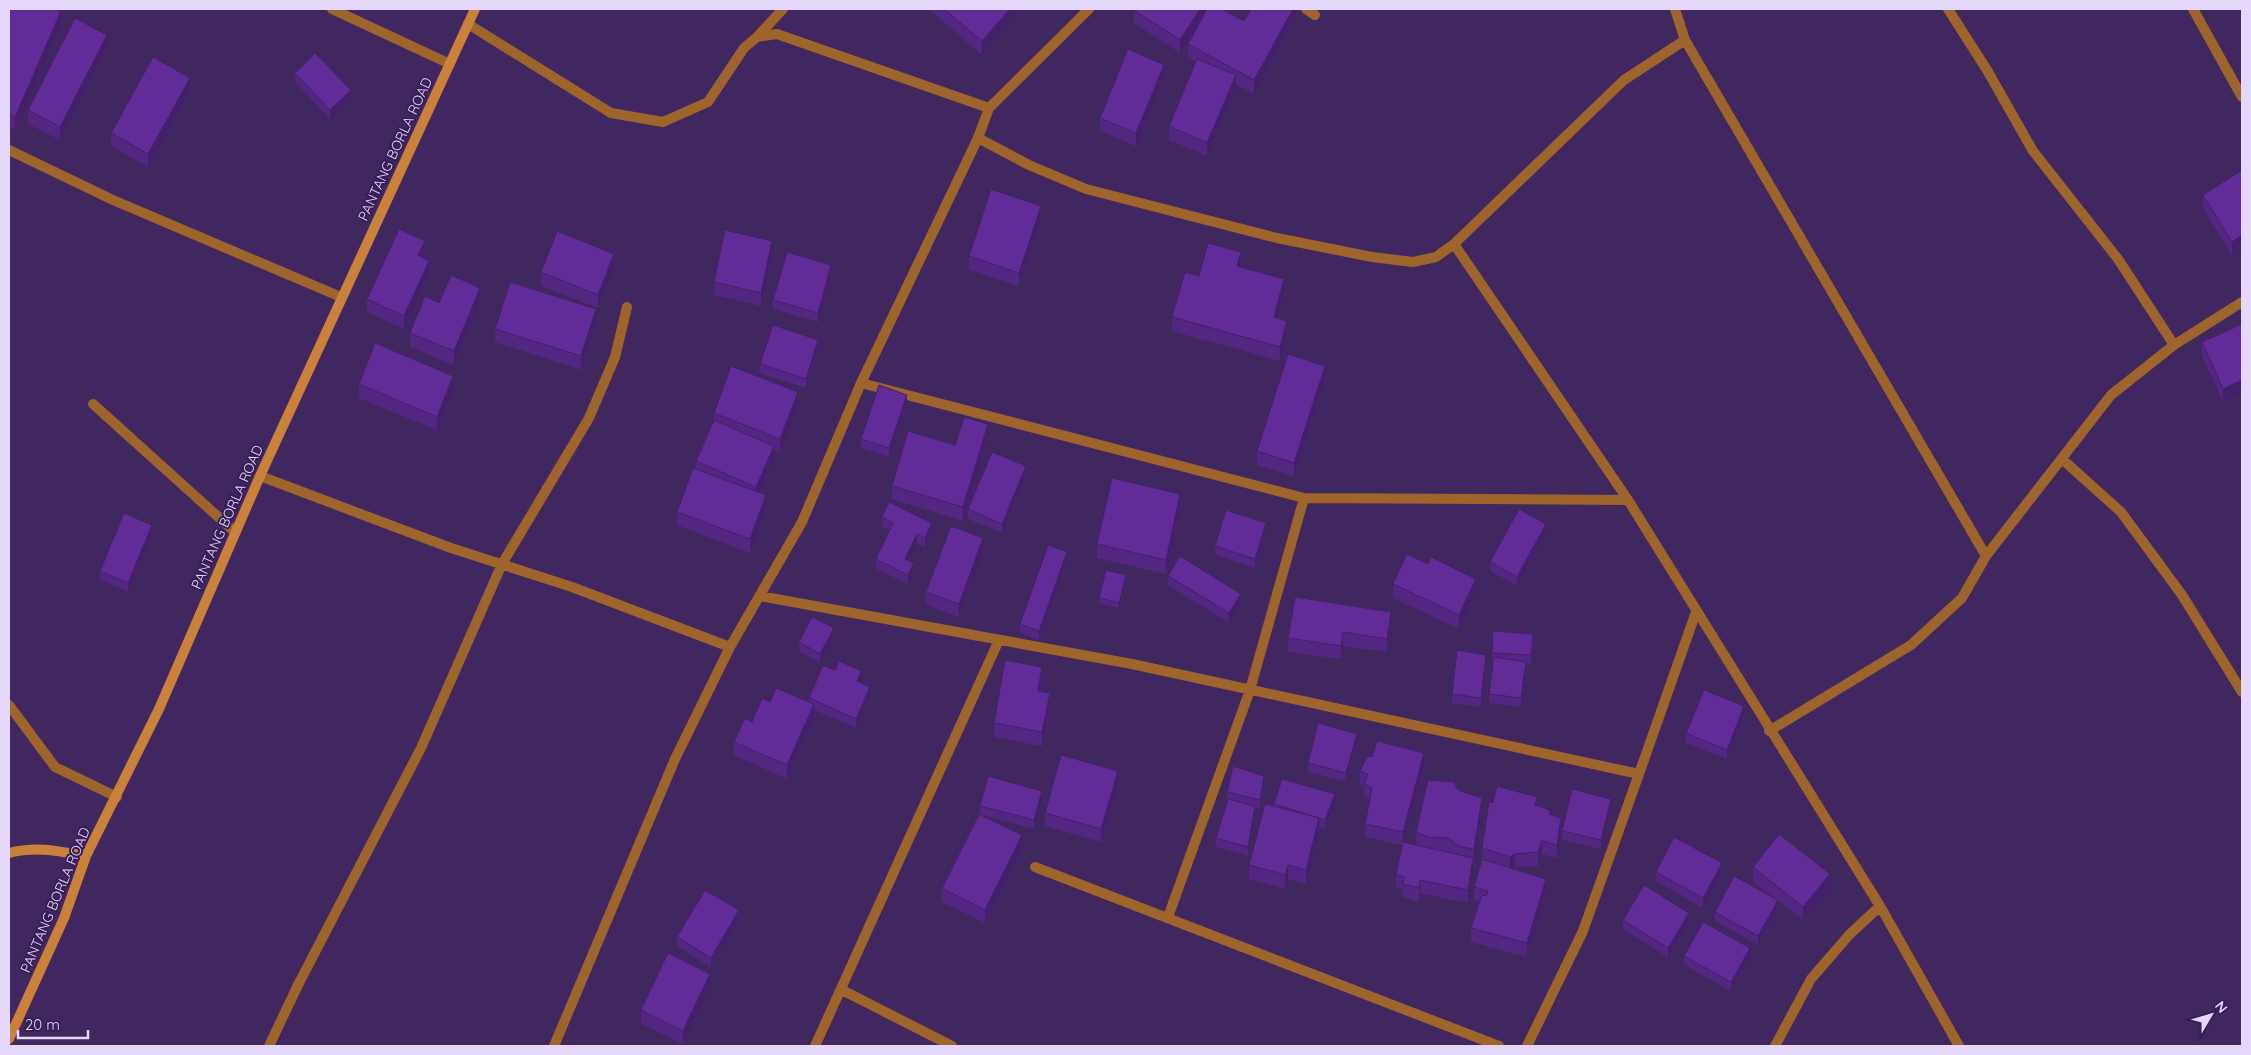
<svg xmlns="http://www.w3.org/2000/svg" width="2251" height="1055" font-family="Quicksand,sans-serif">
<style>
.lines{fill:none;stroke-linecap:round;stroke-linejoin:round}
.street{stroke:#9d652c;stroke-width:10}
.secondary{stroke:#ca823b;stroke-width:10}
.wall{fill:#532682}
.shaded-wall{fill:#441f6a}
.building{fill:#612c97;stroke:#441f6a}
.labels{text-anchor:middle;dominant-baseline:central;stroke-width:4;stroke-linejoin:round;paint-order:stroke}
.street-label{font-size:14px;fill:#e4d7fa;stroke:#371d55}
</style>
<rect width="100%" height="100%" fill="#412760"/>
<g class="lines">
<path class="street" d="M 332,9 L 450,64
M 1306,9 L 1315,15
M 1675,9 L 1685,40 L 1986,556
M 2193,9 L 2242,97
M 468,24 L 611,113 L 663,122 L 708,102 L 744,48 L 757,37 L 777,34 L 989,108
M 757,37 L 783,9
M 978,138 L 1029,165 L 1086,189 L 1277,238 L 1372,257 L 1413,262 L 1436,257 L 1454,244 L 1628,500 L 1880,906 L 1959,1046
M 9,150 L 113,200 L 341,297
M 1454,244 L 1624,80 L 1685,40
M 2174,345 L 2242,302
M 861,383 L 1304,498 L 1250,690 L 1168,917
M 93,404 L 235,532
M 2062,459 L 2121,512 L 2182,595 L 2242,692
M 260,476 L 451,548 L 572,587 L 730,647
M 1304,498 L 1628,500
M 760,596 L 1132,664 L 1639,774 L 1583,931 L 1527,1046
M 9,705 L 55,767 L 117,797
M 1769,731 L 1911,645 L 1962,598 L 1986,556 L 2111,395 L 2174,345 L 2118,259 L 2033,151 L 1987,70 L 1948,9
M 1639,774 L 1696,612
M 1035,867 L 1499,1046
M 842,990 L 952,1046
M 269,1046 L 298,985 L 421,748 L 502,564 L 589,418 L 615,357 L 627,307
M 554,1046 L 675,759 L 730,647 L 802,522 L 861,383 L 978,138 L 989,108 L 1089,9
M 815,1046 L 999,640
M 1775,1046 L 1811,979 L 1849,935 L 1880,906"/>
<path class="secondary" d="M 9,853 C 36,846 58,851 86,856
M 9,1039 L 64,918 L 86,856 L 159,709 L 260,476 L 475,9"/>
</g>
<path class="wall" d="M 9,9 L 61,24 L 15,130 L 9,127 Z
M 930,9 L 1021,9 L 982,55 L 930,10 Z
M 1296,9 L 1296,16 L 1254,94 L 1236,84 L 1236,88 L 1207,156 L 1169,140 L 1169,126 L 1196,62 L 1188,57 L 1188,44 L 1195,30 L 1180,53 L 1134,23 L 1134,10 L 1244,21 Z
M 107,48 L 60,140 L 28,124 L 28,110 Z
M 295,73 L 351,100 L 330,119 L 295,82 Z
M 1164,78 L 1136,146 L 1100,131 L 1100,118 Z
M 190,91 L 148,167 L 111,146 L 111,133 Z
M 2242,170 L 2232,255 L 2203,208 L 2203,195 Z
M 1041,219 L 1019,286 L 969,270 L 969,256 Z
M 425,254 L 423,258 L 429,274 L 404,329 L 367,312 L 367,299 Z
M 772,255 L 761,306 L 714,295 L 714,282 Z
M 1241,265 L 1241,267 L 1284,292 L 1277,318 L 1287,334 L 1280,361 L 1172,331 L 1172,317 L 1199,276 Z
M 614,267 L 598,308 L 541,286 L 541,272 Z
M 831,274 L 818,322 L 773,309 L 773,300 Z
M 480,301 L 454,365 L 410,347 L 410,333 L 439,303 Z
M 596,323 L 581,370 L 495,342 L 495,329 Z
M 2242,324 L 2242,394 L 2223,402 L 2202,356 L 2202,342 Z
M 818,349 L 806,388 L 760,374 L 760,364 Z
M 1325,380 L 1294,476 L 1257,465 L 1257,451 Z
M 359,384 L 453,389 L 437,430 L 359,398 Z
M 907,404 L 889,457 L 861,448 L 861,439 Z
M 798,406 L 780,452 L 774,450 L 774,460 L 760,493 L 766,508 L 750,553 L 677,525 L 677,512 L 696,469 L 696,461 L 714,421 L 714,413 Z
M 988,437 L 963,521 L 892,499 L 892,486 L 955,445 Z
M 1026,475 L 1002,533 L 968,519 L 968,509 Z
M 1180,507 L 1166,574 L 1097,558 L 1097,544 Z
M 882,517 L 932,532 L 925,547 L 917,543 L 909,561 L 914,572 L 908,584 L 876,569 L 876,559 L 890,530 L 882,526 Z
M 1266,532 L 1255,568 L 1215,555 L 1215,546 Z
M 1546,533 L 1517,586 L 1490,571 L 1490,562 Z
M 152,534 L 128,592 L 100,580 L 100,571 Z
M 983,551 L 959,617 L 926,605 L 926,592 Z
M 1067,561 L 1039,640 L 1020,633 L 1020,624 Z
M 1428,564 L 1476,592 L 1459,629 L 1393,598 L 1393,584 Z
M 1168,576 L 1241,603 L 1229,623 L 1168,585 Z
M 1126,580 L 1119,608 L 1099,603 L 1099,598 Z
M 1391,625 L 1387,652 L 1343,646 L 1341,659 L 1288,652 L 1288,638 Z
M 834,637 L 820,663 L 799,651 L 799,642 Z
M 1533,643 L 1531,664 L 1526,664 L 1526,671 L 1521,707 L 1489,703 L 1489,694 L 1493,662 L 1492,662 L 1492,653 Z
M 1486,664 L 1481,707 L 1452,703 L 1452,694 Z
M 835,670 L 861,680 L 860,682 L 870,696 L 856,728 L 814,710 L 814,717 L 787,779 L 734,755 L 734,742 L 752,722 L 809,702 L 809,698 Z
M 1042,680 L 1041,691 L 1050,707 L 1042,746 L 994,737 L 994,723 Z
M 1744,715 L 1727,759 L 1686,743 L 1686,733 Z
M 1357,743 L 1346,782 L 1308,772 L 1308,763 Z
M 1372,757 L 1424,766 L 1404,842 L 1416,845 L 1416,832 L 1458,790 L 1482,811 L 1474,863 L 1473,863 L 1473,871 L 1468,903 L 1420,893 L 1419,902 L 1403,897 L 1403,890 L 1396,887 L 1396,874 L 1402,845 L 1365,837 L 1365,824 L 1370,800 L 1364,797 L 1364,786 L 1360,785 L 1360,771 Z
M 1118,784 L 1101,842 L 1045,826 L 1045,813 Z
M 1264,785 L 1260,809 L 1255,808 L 1255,815 L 1248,856 L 1216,847 L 1216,838 L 1228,801 L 1227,801 L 1227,792 Z
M 1042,800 L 1034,829 L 982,815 L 1022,849 L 985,923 L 942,902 L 942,888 L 980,814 L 980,806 Z
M 1335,803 L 1325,829 L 1319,827 L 1319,832 L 1306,884 L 1288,879 L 1285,889 L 1249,879 L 1249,865 L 1274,804 Z
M 1493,803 L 1537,805 L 1550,815 L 1561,831 L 1557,858 L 1542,854 L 1538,866 L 1515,867 L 1513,869 L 1546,893 L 1527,957 L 1471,942 L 1471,928 L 1479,902 L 1474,900 L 1474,887 L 1482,861 L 1482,848 Z
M 1611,808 L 1601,849 L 1562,840 L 1562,831 Z
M 1753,867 L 1830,887 L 1803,920 L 1778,900 L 1778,909 L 1758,945 L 1715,921 L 1715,912 L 1777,900 L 1753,881 Z
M 1656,872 L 1722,872 L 1703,908 L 1656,881 Z
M 739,919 L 711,967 L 677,946 L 677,937 Z
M 1623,920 L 1689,922 L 1668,957 L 1623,929 Z
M 1684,956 L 1750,957 L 1731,991 L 1684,965 Z
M 710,987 L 683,1044 L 641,1024 L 641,1010 Z"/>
<path class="shaded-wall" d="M 1010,9 L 1021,9 L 982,55 L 982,41 Z
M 1200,9 L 1209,9 L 1180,53 L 1180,40 Z
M 1293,9 L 1296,9 L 1296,16 L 1254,94 L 1254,80 Z
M 61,11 L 61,24 L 15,130 L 15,117 Z
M 107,35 L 107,48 L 60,140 L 60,127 Z
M 1164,65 L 1164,78 L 1136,146 L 1136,133 Z
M 1236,75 L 1236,88 L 1207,156 L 1207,143 Z
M 190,78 L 190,91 L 148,167 L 148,154 Z
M 351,90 L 351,100 L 330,119 L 330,110 Z
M 1041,206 L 1041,219 L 1019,286 L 1019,273 Z
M 2242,235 L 2242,249 L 2232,255 L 2232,242 Z
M 425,241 L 425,254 L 418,269 L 418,255 Z
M 772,241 L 772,255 L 761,306 L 761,293 Z
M 1241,252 L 1241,265 L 1237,279 L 1237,266 Z
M 614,254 L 614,267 L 598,308 L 598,295 Z
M 429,261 L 429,274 L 404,329 L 404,316 Z
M 831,265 L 831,274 L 818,322 L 818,313 Z
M 1284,279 L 1284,292 L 1274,331 L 1274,317 Z
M 480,288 L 480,301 L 454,365 L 454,351 Z
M 596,309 L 596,323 L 581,370 L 581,356 Z
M 1287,321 L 1287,334 L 1280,361 L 1280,347 Z
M 818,340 L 818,349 L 806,388 L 806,379 Z
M 1325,366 L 1325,380 L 1294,476 L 1294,463 Z
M 453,376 L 453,389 L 437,430 L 437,417 Z
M 2242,380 L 2242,394 L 2223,402 L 2223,389 Z
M 798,392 L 798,406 L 780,452 L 780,439 Z
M 907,395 L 907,404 L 889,457 L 889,448 Z
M 988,424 L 988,437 L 963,521 L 963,507 Z
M 774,446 L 774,460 L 756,501 L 756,487 Z
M 1026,466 L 1026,475 L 1002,533 L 1002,524 Z
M 1180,494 L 1180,507 L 1166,574 L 1166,560 Z
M 766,495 L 766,508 L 750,553 L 750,539 Z
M 932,523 L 932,532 L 925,547 L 925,538 Z
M 1266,523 L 1266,532 L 1255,568 L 1255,559 Z
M 1546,524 L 1546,533 L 1517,586 L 1517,577 Z
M 152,525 L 152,534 L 128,592 L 128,583 Z
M 917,534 L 917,543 L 905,568 L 905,559 Z
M 983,538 L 983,551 L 959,617 L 959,604 Z
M 1067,552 L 1067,561 L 1039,640 L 1039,631 Z
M 914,563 L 914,572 L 908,584 L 908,575 Z
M 1126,575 L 1126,580 L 1119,608 L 1119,603 Z
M 1476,579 L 1476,592 L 1459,629 L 1459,615 Z
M 1241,594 L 1241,603 L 1229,623 L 1229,613 Z
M 1391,612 L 1391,625 L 1387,652 L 1387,639 Z
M 834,628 L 834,637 L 820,663 L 820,654 Z
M 1343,632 L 1343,646 L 1341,659 L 1341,646 Z
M 1486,655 L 1486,664 L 1481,707 L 1481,698 Z
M 1526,662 L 1526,671 L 1521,707 L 1521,698 Z
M 1042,667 L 1042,680 L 1038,704 L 1038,691 Z
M 861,671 L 861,680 L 857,690 L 857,681 Z
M 870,687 L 870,696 L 856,728 L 856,719 Z
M 1050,693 L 1050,707 L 1042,746 L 1042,732 Z
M 814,704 L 814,717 L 787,779 L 787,765 Z
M 1744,706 L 1744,715 L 1727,759 L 1727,750 Z
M 1357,734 L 1357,743 L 1346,782 L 1346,773 Z
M 1424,753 L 1424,766 L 1403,846 L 1403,832 Z
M 1118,771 L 1118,784 L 1101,842 L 1101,829 Z
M 1264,776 L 1264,785 L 1260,809 L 1260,800 Z
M 1042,791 L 1042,800 L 1034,829 L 1034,820 Z
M 1335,794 L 1335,803 L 1325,829 L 1325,820 Z
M 1482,798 L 1482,811 L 1474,863 L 1474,849 Z
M 1611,799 L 1611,808 L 1601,849 L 1601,840 Z
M 1255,806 L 1255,815 L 1248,856 L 1248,847 Z
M 1319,818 L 1319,832 L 1306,884 L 1306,870 Z
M 1561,818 L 1561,831 L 1557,858 L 1557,845 Z
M 1022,835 L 1022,849 L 985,923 L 985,910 Z
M 1542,841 L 1542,854 L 1538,866 L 1538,852 Z
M 1515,854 L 1515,867 L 1510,871 L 1510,857 Z
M 1473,858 L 1473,871 L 1468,903 L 1468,890 Z
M 1722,863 L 1722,872 L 1703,908 L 1703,898 Z
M 1288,865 L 1288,879 L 1285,889 L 1285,875 Z
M 1830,874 L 1830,887 L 1803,920 L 1803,907 Z
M 1546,879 L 1546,893 L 1527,957 L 1527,943 Z
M 1420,880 L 1420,893 L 1419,902 L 1419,888 Z
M 1778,900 L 1778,909 L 1758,945 L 1758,936 Z
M 739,910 L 739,919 L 711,967 L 711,958 Z
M 1689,913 L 1689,922 L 1668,957 L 1668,948 Z
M 1750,948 L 1750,957 L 1731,991 L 1731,982 Z
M 710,974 L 710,987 L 683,1044 L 683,1031 Z"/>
<path class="building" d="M 9,9 L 56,9 L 61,11 L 15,117 L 9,114 Z
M 944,9 L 1010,9 L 982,41 Z
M 1134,9 L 1200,9 L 1180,40 L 1134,10 Z
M 1207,9 L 1222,9 L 1244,21 L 1251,9 L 1293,9 L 1254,80 L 1188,44 Z
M 75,18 L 107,35 L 60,127 L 28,110 Z
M 1128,49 L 1164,65 L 1136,133 L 1100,118 Z
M 315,53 L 351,90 L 330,110 L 295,73 Z
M 153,57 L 190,78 L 148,154 L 111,133 Z
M 1197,59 L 1236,75 L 1207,143 L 1169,126 Z
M 2242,170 L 2242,235 L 2232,242 L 2203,195 Z
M 991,189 L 1041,206 L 1019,273 L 969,256 Z
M 399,229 L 425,241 L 418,255 L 429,261 L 404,316 L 367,299 Z
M 725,230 L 772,241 L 761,293 L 714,282 Z
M 557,231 L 614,254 L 598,295 L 541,272 Z
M 1208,243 L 1241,252 L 1237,266 L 1284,279 L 1274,317 L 1287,321 L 1280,347 L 1172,317 L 1185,272 L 1199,276 Z
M 787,252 L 831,265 L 818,313 L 773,300 Z
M 451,275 L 480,288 L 454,351 L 410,333 L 425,296 L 439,303 Z
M 510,282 L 596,309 L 581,356 L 495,329 Z
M 2242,324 L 2242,380 L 2223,389 L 2202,342 Z
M 773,325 L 818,340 L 806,379 L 760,364 Z
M 375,343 L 453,376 L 437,417 L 359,384 Z
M 1288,354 L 1325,366 L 1294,463 L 1257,451 Z
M 731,366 L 798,392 L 780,439 L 714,413 Z
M 879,385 L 907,395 L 889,448 L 861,439 Z
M 964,417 L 988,424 L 963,507 L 892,486 L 908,431 L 955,445 Z
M 714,420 L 774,446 L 756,487 L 696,461 Z
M 992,452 L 1026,466 L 1002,524 L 968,509 Z
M 693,468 L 766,495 L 750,539 L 677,512 Z
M 1112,478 L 1180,494 L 1166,560 L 1097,544 Z
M 889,502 L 932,523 L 925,538 L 917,534 L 905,559 L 914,563 L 908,575 L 876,559 L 893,523 L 882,517 Z
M 1519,509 L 1546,524 L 1517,577 L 1490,562 Z
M 1226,510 L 1266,523 L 1255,559 L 1215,546 Z
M 124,513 L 152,525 L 128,583 L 100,571 Z
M 951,526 L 983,538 L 959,604 L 926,592 Z
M 1048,545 L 1067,552 L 1039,631 L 1020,624 Z
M 1407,554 L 1428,564 L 1431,557 L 1476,579 L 1459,615 L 1393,584 Z
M 1180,556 L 1241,594 L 1229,613 L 1168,576 Z
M 1106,570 L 1126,575 L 1119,603 L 1099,598 Z
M 1295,597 L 1391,612 L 1387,639 L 1343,632 L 1341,646 L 1288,638 Z
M 812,617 L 834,628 L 820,654 L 799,642 Z
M 1493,631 L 1533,634 L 1531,655 L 1492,653 Z
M 1457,650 L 1486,655 L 1481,698 L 1452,694 Z
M 1494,657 L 1526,662 L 1521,698 L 1489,694 Z
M 1005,660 L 1042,667 L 1038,691 L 1050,693 L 1042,732 L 994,723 Z
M 839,661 L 861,671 L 857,681 L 870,687 L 856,719 L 809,698 L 823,665 L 835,670 Z
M 776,688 L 814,704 L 787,765 L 734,742 L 745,718 L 752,722 L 762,698 L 770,702 Z
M 1704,690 L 1744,706 L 1727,750 L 1686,733 Z
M 1318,723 L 1357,734 L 1346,773 L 1308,763 Z
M 1377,741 L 1424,753 L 1403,832 L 1365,824 L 1372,788 L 1364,784 L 1368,774 L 1360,771 L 1367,756 L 1372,757 Z
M 1061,755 L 1118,771 L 1101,829 L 1045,813 Z
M 1233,766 L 1264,776 L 1260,800 L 1227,792 Z
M 988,776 L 1042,791 L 1034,820 L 980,806 Z
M 1282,779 L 1335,794 L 1325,820 L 1274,804 Z
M 1428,780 L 1454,782 L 1458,790 L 1482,798 L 1474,849 L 1461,847 L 1448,838 L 1428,837 L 1416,832 Z
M 1497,786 L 1537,797 L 1535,805 L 1550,810 L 1549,814 L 1561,818 L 1557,845 L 1542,841 L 1538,852 L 1515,854 L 1510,857 L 1482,848 L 1489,802 L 1493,803 Z
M 1572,789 L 1611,799 L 1601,840 L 1562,831 Z
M 1228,799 L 1255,806 L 1248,847 L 1216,838 Z
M 1265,804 L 1319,818 L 1306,870 L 1288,865 L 1285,875 L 1249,865 Z
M 979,814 L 1022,835 L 985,910 L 942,888 Z
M 1779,834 L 1830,874 L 1803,907 L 1753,867 Z
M 1674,837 L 1722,863 L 1703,898 L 1656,872 Z
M 1403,842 L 1473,858 L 1468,890 L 1420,880 L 1419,888 L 1403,884 L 1404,877 L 1396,874 Z
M 1482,859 L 1546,879 L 1527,943 L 1471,928 L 1482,895 L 1486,896 L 1488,891 L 1474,887 Z
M 1734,876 L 1778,900 L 1758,936 L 1715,912 Z
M 1644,885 L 1689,913 L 1668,948 L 1623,920 Z
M 705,890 L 739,910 L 711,958 L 677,937 Z
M 1703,922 L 1750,948 L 1731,982 L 1684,956 Z
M 668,953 L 710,974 L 683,1031 L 641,1010 Z"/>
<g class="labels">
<g class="street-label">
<text transform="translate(395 149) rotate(-65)">PANTANG BORLA ROAD</text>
<text transform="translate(227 517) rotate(-66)">PANTANG BORLA ROAD</text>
<text transform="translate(55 900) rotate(-67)">PANTANG BORLA ROAD</text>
</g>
</g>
<rect width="2251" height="1055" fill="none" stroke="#e4d7fa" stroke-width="20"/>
<g transform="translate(2211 1015) rotate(52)" stroke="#371d55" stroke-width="4" paint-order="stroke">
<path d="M0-4L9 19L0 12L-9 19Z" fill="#e4d7fa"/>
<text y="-8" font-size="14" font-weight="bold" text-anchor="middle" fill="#e4d7fa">N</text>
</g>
<path d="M18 1030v8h70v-8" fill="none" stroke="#e4d7fa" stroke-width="2.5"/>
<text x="25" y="1030" font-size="15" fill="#e4d7fa" stroke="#371d55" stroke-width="4" paint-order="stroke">20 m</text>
</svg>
